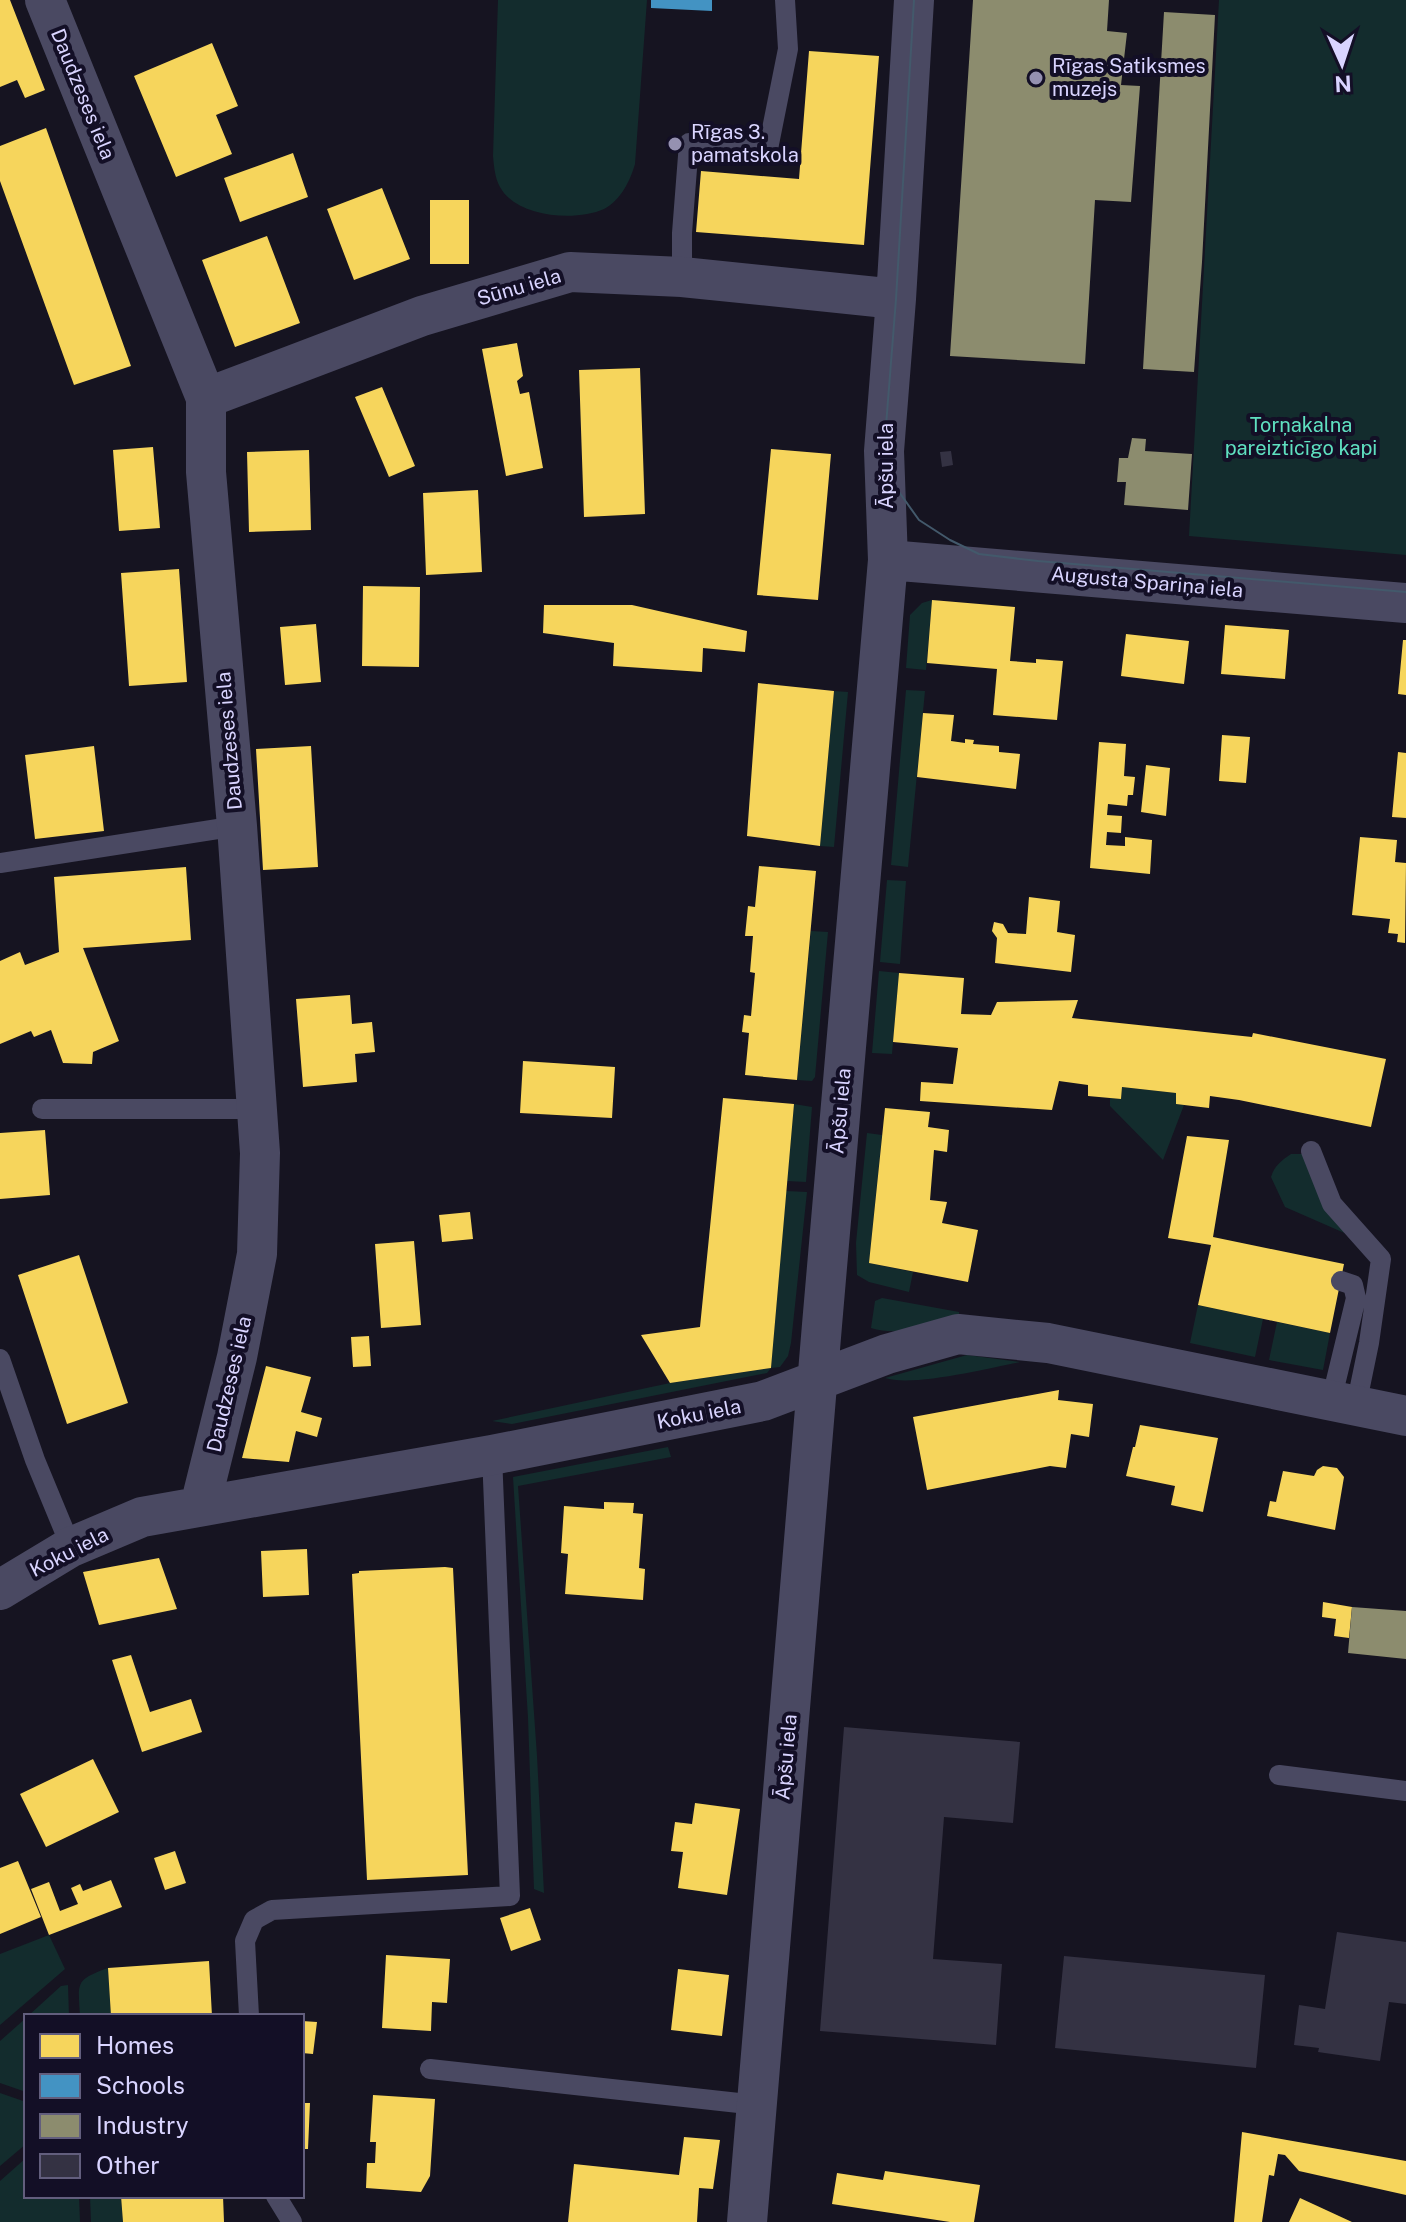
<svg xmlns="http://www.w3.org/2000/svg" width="1406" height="2222" font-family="'Public Sans',sans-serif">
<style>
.green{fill:#132c2d}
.homes{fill:#f6d55c}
.schools{fill:#4393c3}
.industry{fill:#8c8c6e}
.building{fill:#343243}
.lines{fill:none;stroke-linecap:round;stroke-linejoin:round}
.lane{stroke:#4a4962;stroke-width:20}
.street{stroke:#4a4962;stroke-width:40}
.tram{stroke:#43596b;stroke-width:2}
.poi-dot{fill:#9591b1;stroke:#130f26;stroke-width:3}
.labels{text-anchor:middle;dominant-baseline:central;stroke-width:8;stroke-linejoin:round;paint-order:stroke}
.poi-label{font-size:20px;fill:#d9d4ff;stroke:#130f26;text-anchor:start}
.street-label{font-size:20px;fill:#d9d4ff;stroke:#130f26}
.park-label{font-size:20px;fill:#5fe0c0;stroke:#130f26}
</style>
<rect width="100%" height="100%" fill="#161421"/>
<path class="green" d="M 498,0 L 647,0 L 635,164 C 630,181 621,200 604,209 C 575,222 516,217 500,187 C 495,178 494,167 493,156 Z
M 1219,0 L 1406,0 L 1406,555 L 1189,536 Z
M 932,600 L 926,670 L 906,668 L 910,615 L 922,603 Z
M 906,690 L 925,691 L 908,867 L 891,865 Z
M 834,691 L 848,692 L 834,847 L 820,846 Z
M 887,880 L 906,881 L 900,964 L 880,962 Z
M 811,931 L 828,932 L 815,1077 L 812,1081 L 797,1080 Z
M 879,971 L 899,973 L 892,1054 L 872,1053 Z
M 1122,1087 L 1176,1093 L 1176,1104 L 1184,1105 L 1163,1160 L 1110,1106 L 1110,1098 L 1121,1099 Z
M 794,1104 L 812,1107 L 806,1182 L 787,1181 Z
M 867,1133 L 882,1135 L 869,1263 L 913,1272 L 909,1292 L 869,1282 L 857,1275 L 856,1243 Z
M 1291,1154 L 1305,1154 L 1349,1235 L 1285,1207 L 1271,1177 C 1275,1165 1281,1161 1291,1154 Z
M 786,1191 L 807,1192 L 791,1343 L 788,1356 L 780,1367 L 771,1368 L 767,1373 L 512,1424 L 492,1421 L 670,1383 L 771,1368 Z
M 882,1298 L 959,1312 L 959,1318 C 930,1325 900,1337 871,1328 L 875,1301 Z
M 1198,1305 L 1263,1319 L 1255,1357 L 1190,1343 Z
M 1277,1322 L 1330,1333 L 1323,1370 L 1269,1360 Z
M 967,1355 L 1020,1362 C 989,1368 913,1387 885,1378 Z
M 668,1447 L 671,1457 L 518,1486 L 537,1756 L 544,1893 L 534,1889 L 528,1718 L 513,1477 Z
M 49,1935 L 65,1969 L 0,2025 L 0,1954 Z
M 108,1968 L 111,2016 L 80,2016 C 78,1982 75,1980 108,1968 Z
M 68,1985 L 69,2016 L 28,2016 L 61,1986 Z
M 26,2018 L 26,2092 L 0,2083 L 0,2041 Z
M 0,2093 L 26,2102 L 26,2144 L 0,2166 Z
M 26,2158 L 26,2196 L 79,2196 L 80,2222 L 0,2222 L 0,2181 Z
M 90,2196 L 121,2196 L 123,2222 L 91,2222 Z"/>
<path class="homes" d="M 0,0 L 10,0 L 45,90 L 25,98 L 17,80 L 0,87 Z
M 212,43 L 238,106 L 216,115 L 232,154 L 176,177 L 134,76 Z
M 809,51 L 879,56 L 864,245 L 696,232 L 701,171 L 799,179 Z
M 46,128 L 131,366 L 74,385 L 0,181 L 0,146 Z
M 293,153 L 308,197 L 240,222 L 224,178 Z
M 382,188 L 410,259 L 354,280 L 327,209 Z
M 430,200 L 469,200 L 469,264 L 430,264 Z
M 267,236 L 300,323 L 235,347 L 202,260 Z
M 517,343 L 523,376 L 517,381 L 520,394 L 529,392 L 543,468 L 506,476 L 482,349 Z
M 640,368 L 645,514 L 584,517 L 579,370 Z
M 382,387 L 415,466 L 389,477 L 355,397 Z
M 153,447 L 160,528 L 119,531 L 113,450 Z
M 771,449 L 831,454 L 818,600 L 757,595 Z
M 309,450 L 311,530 L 249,532 L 247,452 Z
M 478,490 L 482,572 L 426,575 L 423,493 Z
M 179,569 L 187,682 L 129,686 L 121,573 Z
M 363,586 L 420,587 L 419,667 L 362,666 Z
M 932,600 L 1015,607 L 1010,661 L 1036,663 L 1036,659 L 1063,661 L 1057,720 L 993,715 L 997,669 L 927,663 Z
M 544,605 L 632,605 L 747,631 L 745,652 L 703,648 L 702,672 L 613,666 L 614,643 L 543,633 Z
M 316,624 L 321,682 L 285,685 L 280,627 Z
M 1225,625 L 1289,630 L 1285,679 L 1221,674 Z
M 1126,634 L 1189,641 L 1184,684 L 1121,676 Z
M 1403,640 L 1406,640 L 1406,695 L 1398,694 Z
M 758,683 L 834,691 L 820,846 L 747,836 Z
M 923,713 L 954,715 L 951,741 L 965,743 L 965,739 L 974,740 L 973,744 L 999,746 L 999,752 L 1020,754 L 1016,789 L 917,777 Z
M 1222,735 L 1250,737 L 1246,783 L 1219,781 Z
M 1099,742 L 1126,744 L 1124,776 L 1135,777 L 1133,795 L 1128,795 L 1127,806 L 1108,804 L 1107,815 L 1122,816 L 1121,833 L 1107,832 L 1106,845 L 1125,846 L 1125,837 L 1152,840 L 1150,874 L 1090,868 Z
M 94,746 L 104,831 L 35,839 L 25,755 Z
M 311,746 L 318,867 L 263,870 L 256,749 Z
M 1398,752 L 1406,753 L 1406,818 L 1392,817 Z
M 1146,765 L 1170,768 L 1166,816 L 1141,812 Z
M 1360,837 L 1397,840 L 1395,862 L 1406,863 L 1405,943 L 1397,942 L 1398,934 L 1388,933 L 1390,919 L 1352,915 Z
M 759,866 L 816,871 L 797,1080 L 745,1075 L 749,1033 L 742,1032 L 744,1015 L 751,1016 L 755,973 L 750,972 L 753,936 L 745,936 L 748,906 L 755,907 Z
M 186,867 L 191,940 L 83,948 L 119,1041 L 93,1052 L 92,1064 L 63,1063 L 51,1030 L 34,1037 L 31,1031 L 0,1044 L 0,961 L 20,952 L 25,965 L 59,952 L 54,877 Z
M 1029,897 L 1060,901 L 1057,932 L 1075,935 L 1071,972 L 995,963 L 997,938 L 992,931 L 994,922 L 1003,924 L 1008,933 L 1026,934 Z
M 899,973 L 964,978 L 961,1014 L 991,1015 L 997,1002 L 1078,1000 L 1072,1018 L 1252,1037 L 1253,1033 L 1386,1059 L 1371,1127 L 1239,1100 L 1210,1096 L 1209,1108 L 1176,1104 L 1176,1093 L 1122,1087 L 1121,1099 L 1088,1096 L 1088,1085 L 1059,1081 L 1052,1110 L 920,1101 L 921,1082 L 953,1084 L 958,1048 L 893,1042 Z
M 350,995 L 352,1024 L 372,1022 L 375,1052 L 355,1054 L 357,1082 L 303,1087 L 296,999 Z
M 523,1061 L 615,1067 L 612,1118 L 520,1113 Z
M 723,1098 L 794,1104 L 771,1368 L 670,1383 L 641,1335 L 700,1327 Z
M 885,1108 L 930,1112 L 928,1127 L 949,1130 L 947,1152 L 934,1150 L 930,1200 L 947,1202 L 942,1223 L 978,1230 L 968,1282 L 869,1263 Z
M 45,1130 L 50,1195 L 0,1199 L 0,1133 Z
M 1187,1136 L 1229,1140 L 1213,1237 L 1344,1264 L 1330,1333 L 1198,1305 L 1211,1245 L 1168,1238 Z
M 470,1212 L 473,1239 L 442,1242 L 439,1215 Z
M 414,1241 L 421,1325 L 381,1328 L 375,1244 Z
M 79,1255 L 128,1403 L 67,1424 L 18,1275 Z
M 369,1336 L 371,1366 L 353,1367 L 351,1337 Z
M 266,1366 L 311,1377 L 301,1412 L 322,1418 L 317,1437 L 296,1431 L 289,1462 L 242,1458 Z
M 1059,1390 L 1058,1400 L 1093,1404 L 1089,1437 L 1071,1434 L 1066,1468 L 1050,1466 L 927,1490 L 913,1417 Z
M 1140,1425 L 1218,1438 L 1203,1512 L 1171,1505 L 1175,1486 L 1126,1476 L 1133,1447 L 1135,1447 Z
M 1323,1466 L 1337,1468 L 1344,1477 L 1335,1530 L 1267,1516 L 1270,1501 L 1276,1502 L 1283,1471 L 1314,1476 L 1317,1470 Z
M 604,1502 L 634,1503 L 633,1513 L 643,1514 L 639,1568 L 645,1569 L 643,1600 L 565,1594 L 568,1554 L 561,1553 L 564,1506 L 604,1509 Z
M 307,1549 L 309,1595 L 263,1597 L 261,1551 Z
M 159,1558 L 177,1609 L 99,1625 L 83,1572 Z
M 445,1567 L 453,1568 L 468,1875 L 367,1880 L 352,1574 L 359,1573 L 359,1571 Z
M 1323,1602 L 1352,1607 L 1349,1638 L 1334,1636 L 1336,1619 L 1322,1617 Z
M 131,1655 L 150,1712 L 191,1699 L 202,1732 L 142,1752 L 112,1660 Z
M 93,1759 L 119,1812 L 46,1847 L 20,1794 Z
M 695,1803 L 740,1809 L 727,1895 L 678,1888 L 683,1852 L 671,1851 L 675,1822 L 692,1824 Z
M 175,1851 L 186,1883 L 165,1890 L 154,1858 Z
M 18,1861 L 41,1917 L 0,1934 L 0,1868 Z
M 111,1880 L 122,1907 L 49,1935 L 31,1889 L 49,1882 L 60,1911 L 78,1904 L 71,1888 L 80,1884 L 83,1891 Z
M 530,1908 L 541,1940 L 511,1951 L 500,1918 Z
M 386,1955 L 450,1959 L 447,2003 L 432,2002 L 431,2031 L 382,2028 Z
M 209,1961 L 212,2016 L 111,2016 L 108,1968 Z
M 678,1969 L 729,1975 L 722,2036 L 671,2030 Z
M 302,2021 L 317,2022 L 313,2054 L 302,2053 Z
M 373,2095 L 435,2099 L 430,2176 L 421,2192 L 366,2188 L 367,2163 L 375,2163 L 376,2142 L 370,2142 Z
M 302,2103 L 310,2103 L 308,2149 L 302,2149 Z
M 1242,2132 L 1406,2161 L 1406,2195 L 1299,2171 L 1285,2155 L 1278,2154 L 1274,2176 L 1269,2175 L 1262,2222 L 1234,2222 Z
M 684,2137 L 720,2140 L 713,2189 L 699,2188 L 697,2222 L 568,2222 L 574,2164 L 679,2175 Z
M 885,2171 L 980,2185 L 974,2222 L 950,2222 L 832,2204 L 837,2173 L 883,2180 Z
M 121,2196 L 223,2196 L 224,2222 L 123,2222 Z
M 1300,2198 L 1352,2222 L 1289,2222 Z"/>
<path class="schools" d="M 651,0 L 712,0 L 712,11 L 651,8 Z"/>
<path class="industry" d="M 973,0 L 1109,0 L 1107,31 L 1127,33 L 1121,85 L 1140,86 L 1131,202 L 1095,200 L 1085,364 L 950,356 Z
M 1164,12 L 1215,15 L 1202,262 L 1194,372 L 1143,369 Z
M 1132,438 L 1146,439 L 1145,451 L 1192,454 L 1188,510 L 1124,505 L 1126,482 L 1117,482 L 1119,458 L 1128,458 Z
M 1352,1607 L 1406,1611 L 1406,1659 L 1348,1653 Z"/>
<path class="building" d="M 951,451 L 953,465 L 942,467 L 940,452 Z
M 844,1727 L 1020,1742 L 1013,1823 L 944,1817 L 933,1959 L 1002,1964 L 996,2045 L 820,2031 Z
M 1337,1932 L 1406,1942 L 1406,2004 L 1389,2002 L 1380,2061 L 1318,2052 L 1319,2048 L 1294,2045 L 1299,2005 L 1325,2009 Z
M 1064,1956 L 1265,1975 L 1256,2068 L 1055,2048 Z"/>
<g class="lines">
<path class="lane" d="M 682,277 L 682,233 L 689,143 L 768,149 L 788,49 L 785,0
M 0,863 L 237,826
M 42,1109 L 258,1109
M 1311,1151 L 1332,1204 L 1381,1259 L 1369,1343 L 1356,1406
M 0,1359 L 35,1460 L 71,1547
M 1331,1401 L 1356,1298 L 1353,1285 L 1341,1281
M 1279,1775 L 1406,1791
M 249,2016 L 245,1941 L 254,1920 L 272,1910 L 510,1896 L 492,1455
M 430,2069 L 757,2105
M 276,2196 L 292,2222"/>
<path class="street" d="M 45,0 L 206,398 L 206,472 L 237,826 L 260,1153 L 257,1254 L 237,1357 L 200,1506
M 206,398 L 422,316 L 570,272 L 682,277 L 896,299
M 888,560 L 1406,603
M 0,1590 L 71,1547 L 142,1517 L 492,1455 L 763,1401 L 887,1354 L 958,1334 L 1048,1343 L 1406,1416
M 747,2222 L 822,1325 L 888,560 L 884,451 L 896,299 L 914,0"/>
<path class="tram" d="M 914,0 L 896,299 L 884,451 L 894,485 L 919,520 L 950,540 L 979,554 L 1038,561 L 1406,592"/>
</g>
<g class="poi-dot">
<circle cx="1036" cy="78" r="8"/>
<circle cx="675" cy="144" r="8"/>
</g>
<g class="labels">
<g class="poi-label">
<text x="1052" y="66">Rīgas Satiksmes<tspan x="1052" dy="23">muzejs</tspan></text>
<text x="691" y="132">Rīgas 3.<tspan x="691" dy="23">pamatskola</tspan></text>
</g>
<g class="street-label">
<text transform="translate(83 94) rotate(68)">Daudzeses iela</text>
<text transform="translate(519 287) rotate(-16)">Sūnu iela</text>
<text transform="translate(886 466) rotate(-90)">Āpšu iela</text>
<text transform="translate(1147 582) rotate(5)">Augusta Spariņa iela</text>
<text transform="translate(229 741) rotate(-95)">Daudzeses iela</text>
<text transform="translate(840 1111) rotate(-85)">Āpšu iela</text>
<text transform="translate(229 1384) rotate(-77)">Daudzeses iela</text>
<text transform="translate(699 1414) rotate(-11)">Koku iela</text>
<text transform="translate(69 1552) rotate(-27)">Koku iela</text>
<text transform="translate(786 1757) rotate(-85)">Āpšu iela</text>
</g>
<g class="park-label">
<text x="1301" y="425">Torņakalna<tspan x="1301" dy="23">pareizticīgo kapi</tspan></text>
</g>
</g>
<rect x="24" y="2014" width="280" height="184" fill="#130f26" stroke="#625e7d" stroke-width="2"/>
<rect x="40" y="2034" width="40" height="24" fill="#f6d55c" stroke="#625e7d" stroke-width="2"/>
<text x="96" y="2054" font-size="24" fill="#d9d4ff">Homes</text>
<rect x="40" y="2074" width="40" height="24" fill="#4393c3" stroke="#625e7d" stroke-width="2"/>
<text x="96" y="2094" font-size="24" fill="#d9d4ff">Schools</text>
<rect x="40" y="2114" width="40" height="24" fill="#8c8c6e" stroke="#625e7d" stroke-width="2"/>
<text x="96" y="2134" font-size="24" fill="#d9d4ff">Industry</text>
<rect x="40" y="2154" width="40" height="24" fill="#343243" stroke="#625e7d" stroke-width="2"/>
<text x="96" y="2174" font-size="24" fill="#d9d4ff">Other</text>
<g transform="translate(1342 64) rotate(177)" stroke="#130f26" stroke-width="6" paint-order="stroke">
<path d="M0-6L14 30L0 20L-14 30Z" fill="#d9d4ff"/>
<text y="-12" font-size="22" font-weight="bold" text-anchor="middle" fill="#d9d4ff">N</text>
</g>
</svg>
